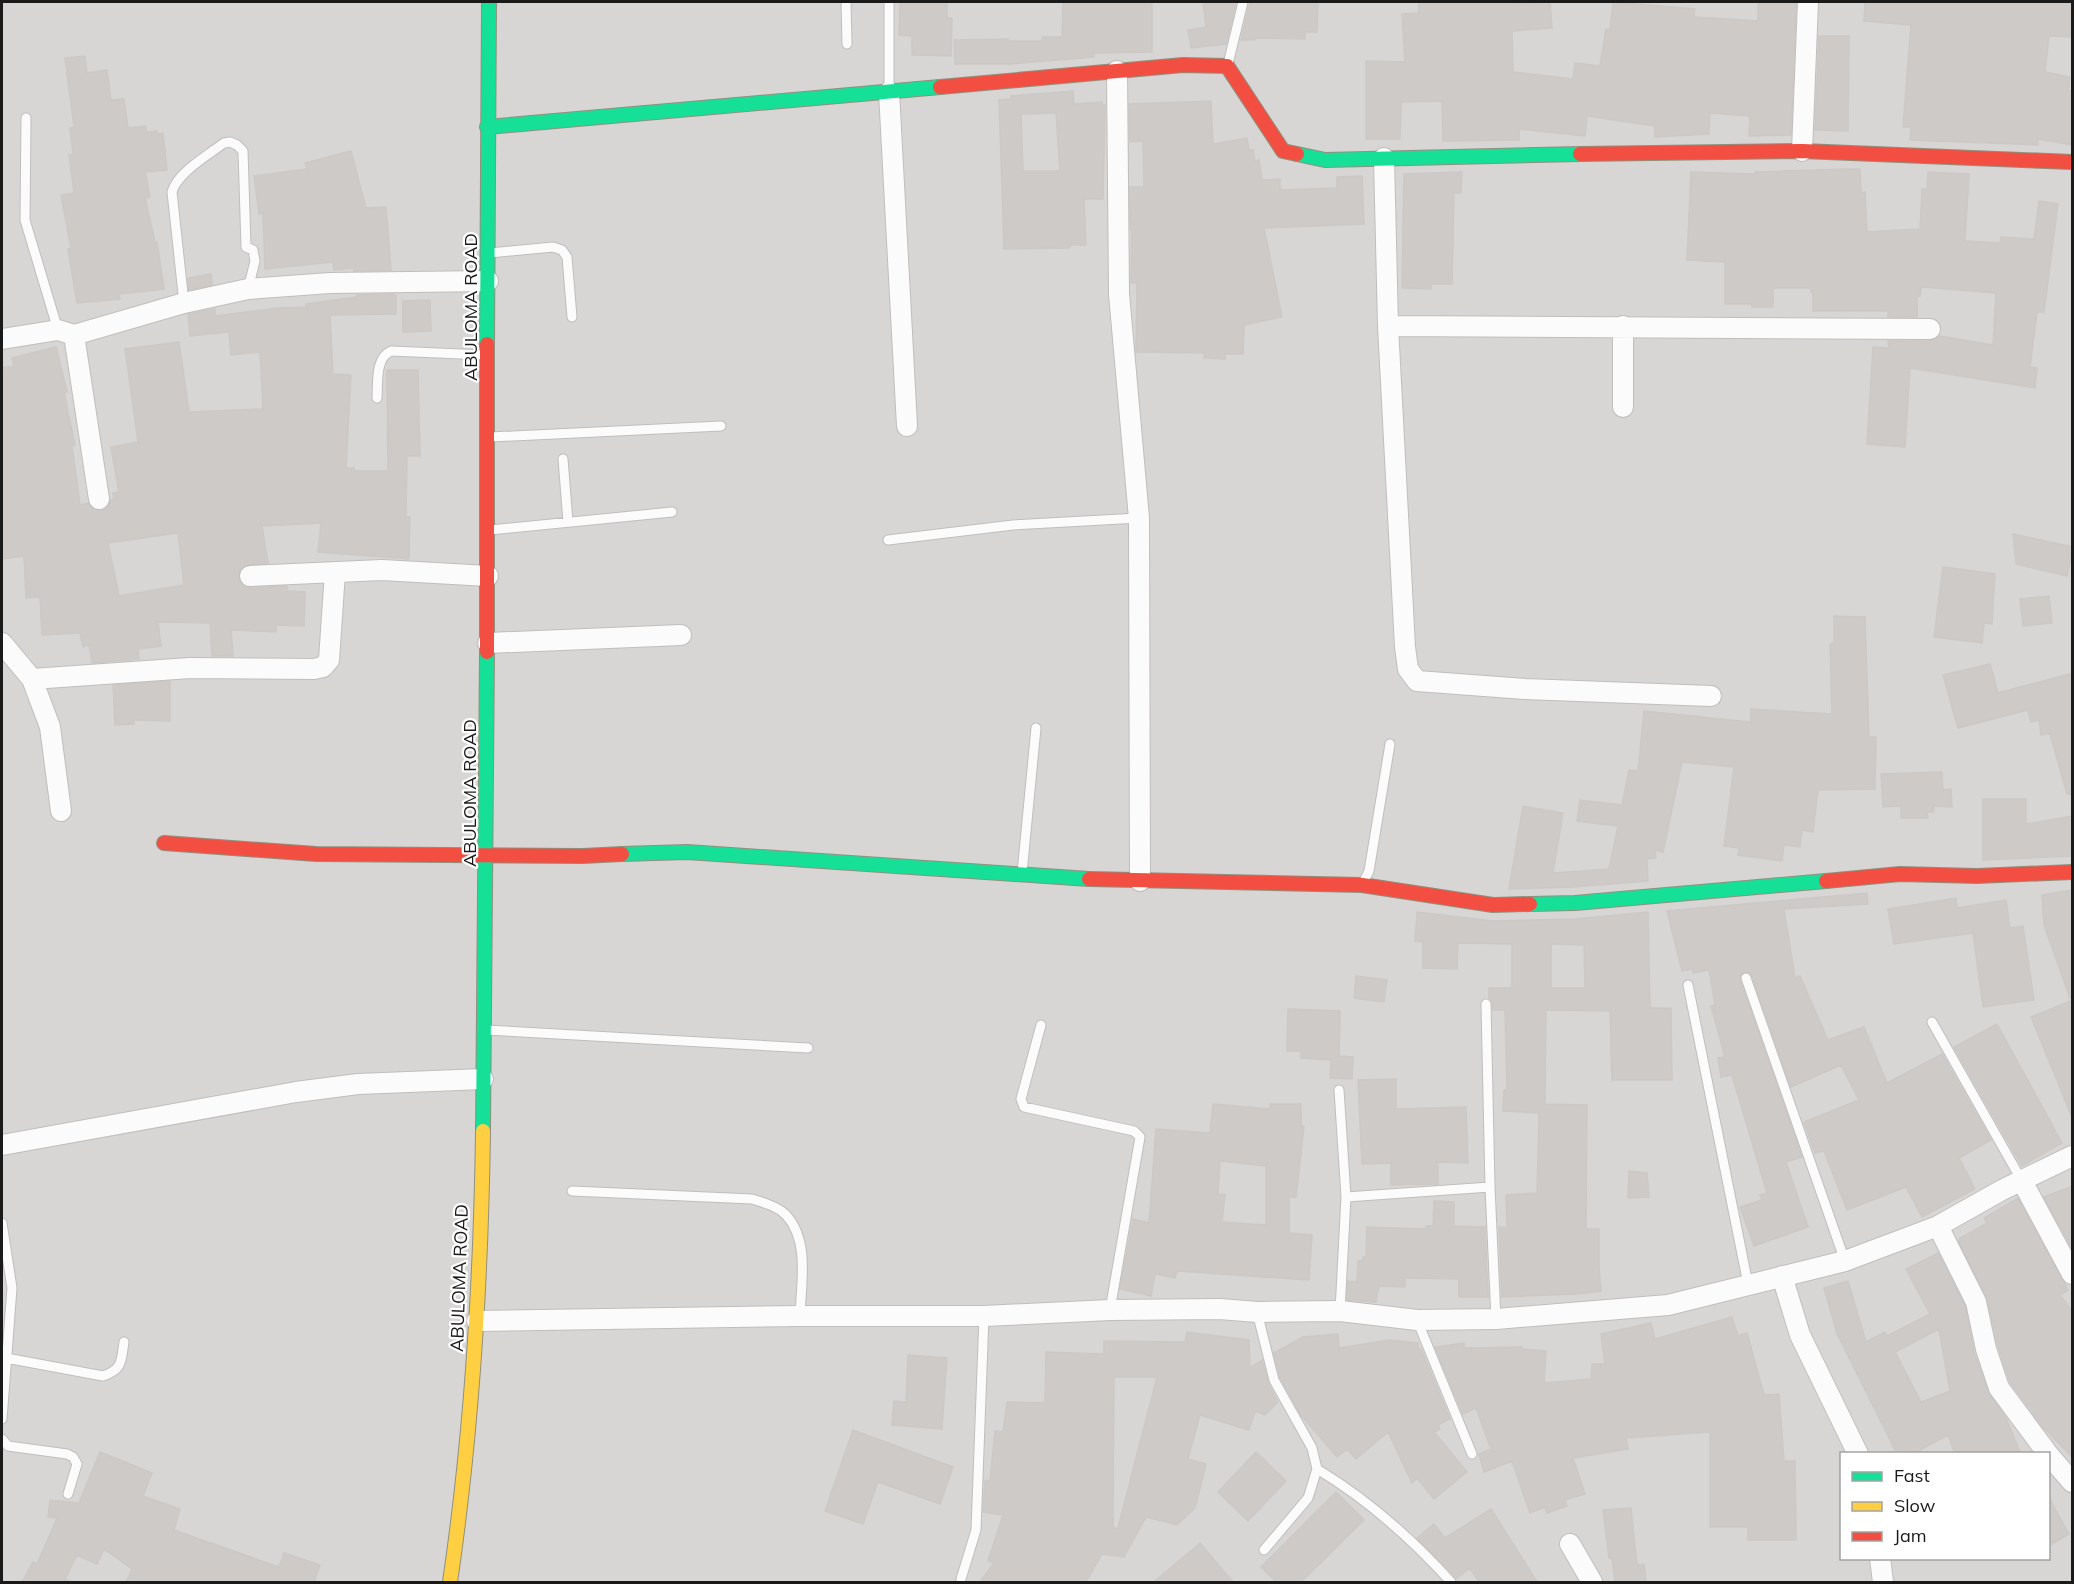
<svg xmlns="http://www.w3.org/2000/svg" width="2074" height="1584" font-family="Mulish,sans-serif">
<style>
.residential{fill:#d8d6d4;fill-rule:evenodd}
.building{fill:#cecac8;stroke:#ccc8c5;stroke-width:1.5;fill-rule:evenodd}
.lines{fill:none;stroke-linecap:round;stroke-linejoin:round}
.lane-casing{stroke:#c0bebd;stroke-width:11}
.street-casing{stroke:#c0bebd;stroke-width:22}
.fast-casing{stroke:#91907d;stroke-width:16}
.slow-casing{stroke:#91907d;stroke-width:16}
.jam-casing{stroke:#91907d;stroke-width:16}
.lane{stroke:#fcfbfb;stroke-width:9}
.street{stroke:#fcfbfb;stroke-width:20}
.fast{stroke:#16e098;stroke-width:14}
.slow{stroke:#ffcf43;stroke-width:14}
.jam{stroke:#f24e42;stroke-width:14}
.labels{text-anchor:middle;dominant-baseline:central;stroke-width:4.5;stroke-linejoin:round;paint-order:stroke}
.street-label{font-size:18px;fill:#1a1a1a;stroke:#fff}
</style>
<rect width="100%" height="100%" fill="#e9e6e3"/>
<path class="residential" d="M 2,2 L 2072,2 L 2072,1582 L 2,1582 ZM 1842,1454 L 2048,1454 L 2048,1558 L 1842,1558 Z"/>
<path class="building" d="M 900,2 L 947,2 L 947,18 L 952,18 L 951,56 L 912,55 L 912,36 L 899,35 Z
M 1063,2 L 1152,2 L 1152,52 L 1094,53 L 1094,57 L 1011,64 L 955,64 L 954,40 L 1008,39 L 1008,41 L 1042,41 L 1042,37 L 1062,37 Z
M 1203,2 L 1236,2 L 1226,44 L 1191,48 L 1188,30 L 1206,27 Z
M 1250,2 L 1318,2 L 1317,32 L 1305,32 L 1305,39 L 1255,38 L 1255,40 L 1241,40 Z
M 1419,2 L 1514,2 L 1514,3 L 1550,2 L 1552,28 L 1512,31 L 1513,72 L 1573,79 L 1575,63 L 1600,66 L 1606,29 L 1610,30 L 1613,2 L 1695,9 L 1694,17 L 1758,21 L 1758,2 L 1796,2 L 1791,135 L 1749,136 L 1750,116 L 1710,113 L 1709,134 L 1655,137 L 1655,126 L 1587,116 L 1585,136 L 1519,129 L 1519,140 L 1443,141 L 1442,101 L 1401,102 L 1400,139 L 1366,139 L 1366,61 L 1405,62 L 1402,14 L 1419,13 Z
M 1865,2 L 2073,2 L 2073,37 L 2049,36 L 2045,72 L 2070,77 L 2068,91 L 2073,91 L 2073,145 L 2038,139 L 2038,145 L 1910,140 L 1911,127 L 1903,127 L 1911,25 L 1864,21 Z
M 1819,36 L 1849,36 L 1848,131 L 1815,130 Z
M 85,56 L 87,73 L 107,70 L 111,100 L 124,99 L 128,128 L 146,126 L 146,132 L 157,131 L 157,134 L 163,133 L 167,170 L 145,172 L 150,197 L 145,198 L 155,242 L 157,242 L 164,289 L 119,294 L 120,299 L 77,303 L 68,249 L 71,249 L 61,195 L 74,193 L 69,155 L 73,154 L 70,128 L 74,127 L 65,58 Z
M 1073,91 L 1074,104 L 1102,102 L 1102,105 L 1105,105 L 1103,199 L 1084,199 L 1086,245 L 1070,245 L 1070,248 L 1004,249 L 999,100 L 1011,99 L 1011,96 ZM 1056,113 L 1060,171 L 1023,171 L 1021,114 Z
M 1211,101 L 1213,144 L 1247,138 L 1249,150 L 1253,150 L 1255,161 L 1259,160 L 1262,180 L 1280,179 L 1280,190 L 1337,188 L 1337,177 L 1362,176 L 1364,224 L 1264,228 L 1282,317 L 1244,325 L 1243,354 L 1225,354 L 1225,359 L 1204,358 L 1204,353 L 1136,352 L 1137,283 L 1131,283 L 1132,229 L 1130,229 L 1130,187 L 1144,187 L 1143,141 L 1130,142 L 1129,104 Z
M 351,151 L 366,208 L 386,207 L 391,270 L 354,271 L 354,268 L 334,270 L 333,262 L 265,269 L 263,213 L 259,214 L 254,176 L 307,169 L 305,163 Z
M 1847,169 L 1860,169 L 1861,193 L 1865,192 L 1867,232 L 1920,229 L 1922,189 L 1927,189 L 1928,172 L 1969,174 L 1965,241 L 2000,243 L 2001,237 L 2034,239 L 2039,201 L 2058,204 L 2044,312 L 2037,312 L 2030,367 L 2037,368 L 2035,388 L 1910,368 L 1905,447 L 1867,444 L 1873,347 L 1889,348 L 1888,341 L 1930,341 L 1940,336 L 1993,345 L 1996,293 L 1921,287 L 1920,296 L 1917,296 L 1917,317 L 1888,317 L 1888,311 L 1813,311 L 1813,292 L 1811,292 L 1811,288 L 1773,288 L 1773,307 L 1752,307 L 1752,304 L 1725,304 L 1725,262 L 1687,260 L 1691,172 L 1755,174 L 1755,172 Z
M 1462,172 L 1461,193 L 1454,193 L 1452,284 L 1431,284 L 1431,289 L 1402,288 L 1404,174 Z
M 211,274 L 212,285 L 189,290 L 188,278 Z
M 393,294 L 396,296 L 396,314 L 330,315 L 333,374 L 351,375 L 346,468 L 354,468 L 355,471 L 388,471 L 387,370 L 418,370 L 420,456 L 407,456 L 406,517 L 410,517 L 409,559 L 318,552 L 321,523 L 262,526 L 268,563 L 243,566 L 239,571 L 240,582 L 244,586 L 250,588 L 287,586 L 287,591 L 305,592 L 304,626 L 276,625 L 276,632 L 231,630 L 233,656 L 212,656 L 210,623 L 158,622 L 161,646 L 138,649 L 139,659 L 92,663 L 89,645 L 83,647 L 80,633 L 42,635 L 40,597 L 26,598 L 24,556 L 2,559 L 2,368 L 14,366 L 12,358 L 56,347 L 67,392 L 64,393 L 75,445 L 72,445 L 80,505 L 88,503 L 94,510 L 101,511 L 107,508 L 111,500 L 114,500 L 113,493 L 119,492 L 111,447 L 138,442 L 125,349 L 179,342 L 189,412 L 263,409 L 260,352 L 231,355 L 229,332 L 190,336 L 188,314 L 215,309 L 215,316 L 278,308 L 306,307 L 306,304 L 357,297 L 357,295 ZM 178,533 L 184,585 L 119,596 L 108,543 Z
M 430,300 L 431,331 L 403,332 L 403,301 Z
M 2013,534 L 2073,547 L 2067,576 L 2016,564 Z
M 1943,567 L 1995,574 L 1992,624 L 1984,623 L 1982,643 L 1934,637 Z
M 2049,596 L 2052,623 L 2023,626 L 2020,599 Z
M 1834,616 L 1865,617 L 1869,737 L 1876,737 L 1875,789 L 1818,790 L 1813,832 L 1802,830 L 1800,847 L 1784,845 L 1782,861 L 1738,855 L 1739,848 L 1724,846 L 1734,767 L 1682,762 L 1663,852 L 1655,850 L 1656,858 L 1647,859 L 1648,881 L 1574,887 L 1509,889 L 1523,806 L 1563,813 L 1553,873 L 1609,869 L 1618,826 L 1577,821 L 1580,800 L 1622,805 L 1629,770 L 1638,771 L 1644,711 L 1751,722 L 1751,709 L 1832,714 L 1830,644 L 1834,644 Z
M 1990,664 L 1998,693 L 2073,673 L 2073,794 L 2067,794 L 2050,734 L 2041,735 L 2039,720 L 2031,722 L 2028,710 L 1958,728 L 1943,675 Z
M 170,681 L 170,721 L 134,720 L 134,724 L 115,725 L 113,685 Z
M 1942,772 L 1943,790 L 1951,789 L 1952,807 L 1934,806 L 1934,812 L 1927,812 L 1928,818 L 1901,818 L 1901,806 L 1883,807 L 1881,774 Z
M 1983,799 L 2026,799 L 2026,824 L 2073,816 L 2073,856 L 1983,860 Z
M 2073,890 L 2073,997 L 2070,998 L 2044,925 L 2042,895 Z
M 1867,893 L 1868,904 L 1784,909 L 1795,978 L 1800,976 L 1828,1040 L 1864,1027 L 1887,1083 L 1942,1054 L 1991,1140 L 1959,1158 L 1975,1189 L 1922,1217 L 1906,1187 L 1847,1210 L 1824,1151 L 1815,1153 L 1804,1122 L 1859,1100 L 1841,1065 L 1791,1087 L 1752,976 L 1748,972 L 1743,972 L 1740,976 L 1740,980 L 1802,1157 L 1786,1162 L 1808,1227 L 1754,1246 L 1740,1207 L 1762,1200 L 1760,1195 L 1767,1193 L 1732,1075 L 1721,1077 L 1718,1058 L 1725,1057 L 1711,1006 L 1715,1005 L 1709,970 L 1693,973 L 1692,969 L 1682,971 L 1667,911 Z
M 1956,898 L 1957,908 L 2006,900 L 2010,928 L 2023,926 L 2034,1000 L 1983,1007 L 1973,933 L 1894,944 L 1888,909 Z
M 1417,912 L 1493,921 L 1575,919 L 1648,912 L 1650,1008 L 1671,1008 L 1672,1080 L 1612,1080 L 1610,1011 L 1546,1010 L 1545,1104 L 1587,1105 L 1586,1229 L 1599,1229 L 1599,1267 L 1601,1291 L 1576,1294 L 1502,1297 L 1499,1227 L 1507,1228 L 1506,1195 L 1537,1193 L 1539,1113 L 1503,1111 L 1504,1090 L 1507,1090 L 1505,1010 L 1493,1010 L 1492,1001 L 1489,998 L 1489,988 L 1512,988 L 1512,944 L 1458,943 L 1457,969 L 1423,968 L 1423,942 L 1415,941 ZM 1551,944 L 1584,945 L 1585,988 L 1551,988 Z
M 1356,976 L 1387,980 L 1384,1002 L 1354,998 Z
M 2073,1000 L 2073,1117 L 2072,1117 L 2031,1017 Z
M 1288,1009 L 1340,1011 L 1339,1056 L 1353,1057 L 1352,1079 L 1330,1078 L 1331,1060 L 1301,1058 L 1301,1051 L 1287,1051 Z
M 1997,1024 L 2062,1143 L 2022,1166 L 1954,1047 Z
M 1396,1079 L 1396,1109 L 1466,1107 L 1468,1163 L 1438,1162 L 1438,1184 L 1391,1185 L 1391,1163 L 1362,1164 L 1358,1080 Z
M 1213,1104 L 1270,1109 L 1270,1104 L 1301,1104 L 1301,1126 L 1304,1126 L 1296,1197 L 1289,1197 L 1289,1233 L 1312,1235 L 1309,1280 L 1177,1271 L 1175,1278 L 1155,1274 L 1151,1296 L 1120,1289 L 1133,1219 L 1149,1223 L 1156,1129 L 1210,1133 ZM 1220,1161 L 1266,1166 L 1266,1225 L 1222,1222 L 1225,1195 L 1218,1194 Z
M 1629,1171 L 1647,1173 L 1649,1197 L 1628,1198 Z
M 2073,1186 L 2073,1250 L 2044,1197 Z
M 2018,1198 L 2068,1290 L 2060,1295 L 2073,1312 L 2073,1458 L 2043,1427 L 2010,1382 L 1998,1346 L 1987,1297 L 1959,1242 L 1959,1239 L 1987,1223 L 1984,1218 Z
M 1434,1201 L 1454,1202 L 1454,1226 L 1485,1227 L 1488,1297 L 1459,1297 L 1459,1279 L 1405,1278 L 1405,1287 L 1379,1286 L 1376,1302 L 1347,1300 L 1348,1281 L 1357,1282 L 1358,1261 L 1362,1261 L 1363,1257 L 1366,1257 L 1367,1227 L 1426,1229 L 1426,1226 L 1433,1226 Z
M 1938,1253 L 1965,1306 L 1974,1352 L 1988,1392 L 2006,1418 L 2021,1454 L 1955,1454 L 1948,1435 L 1913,1454 L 1897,1454 L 1837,1334 L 1824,1288 L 1848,1281 L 1866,1342 L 1885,1332 L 1887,1336 L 1930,1314 L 1906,1269 ZM 1939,1329 L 1950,1391 L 1921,1402 L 1895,1352 Z
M 1732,1317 L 1738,1336 L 1747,1333 L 1764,1395 L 1779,1394 L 1784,1461 L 1795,1461 L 1796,1540 L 1748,1540 L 1748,1527 L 1710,1527 L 1710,1432 L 1626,1438 L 1628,1449 L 1573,1458 L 1585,1494 L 1565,1500 L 1567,1506 L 1547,1513 L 1545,1507 L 1530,1513 L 1512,1461 L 1484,1472 L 1479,1454 L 1491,1449 L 1476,1408 L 1463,1414 L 1435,1347 L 1464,1343 L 1464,1348 L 1522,1347 L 1522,1349 L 1546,1351 L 1544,1383 L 1591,1379 L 1592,1364 L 1605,1364 L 1601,1334 L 1651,1323 L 1655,1339 Z
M 1187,1332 L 1249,1340 L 1250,1368 L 1262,1360 L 1268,1383 L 1278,1402 L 1265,1415 L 1255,1411 L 1249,1430 L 1200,1415 L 1188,1459 L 1206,1464 L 1195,1508 L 1177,1525 L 1146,1517 L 1124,1557 L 1102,1554 L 1086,1582 L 980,1582 L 994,1563 L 988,1561 L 1003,1515 L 983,1512 L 985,1481 L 990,1481 L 995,1431 L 1003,1432 L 1007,1402 L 1045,1403 L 1046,1352 L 1104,1354 L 1104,1341 L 1185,1342 ZM 1114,1377 L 1157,1377 L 1118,1528 L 1113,1528 Z
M 1338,1334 L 1339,1348 L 1390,1340 L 1418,1343 L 1418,1349 L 1421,1349 L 1450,1419 L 1438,1425 L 1440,1429 L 1434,1432 L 1467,1472 L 1434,1499 L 1417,1478 L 1412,1483 L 1388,1432 L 1356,1459 L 1347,1449 L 1337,1457 L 1301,1415 L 1280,1377 L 1274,1353 L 1303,1337 Z
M 908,1355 L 947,1358 L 942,1429 L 892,1425 L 894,1401 L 906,1402 Z
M 853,1430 L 953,1467 L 940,1504 L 878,1482 L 863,1524 L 825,1511 Z
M 100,1452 L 152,1473 L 143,1496 L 180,1509 L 174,1530 L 279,1567 L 284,1553 L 320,1565 L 315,1579 L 316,1582 L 126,1582 L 132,1569 L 104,1549 L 97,1564 L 77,1555 L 65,1579 L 71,1582 L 22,1582 L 33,1562 L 37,1564 L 57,1518 L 48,1517 L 50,1500 L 79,1503 Z
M 1256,1452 L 1286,1481 L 1248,1521 L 1218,1492 Z
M 1336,1492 L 1364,1520 L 1301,1582 L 1276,1582 L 1261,1567 Z
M 2049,1498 L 2069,1534 L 2049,1546 Z
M 1631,1508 L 1637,1565 L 1644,1564 L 1646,1582 L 1615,1582 L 1612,1558 L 1609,1558 L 1603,1510 Z
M 1491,1509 L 1498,1520 L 1537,1582 L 1479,1582 L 1470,1568 L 1457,1578 L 1417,1538 L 1434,1524 L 1445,1538 Z
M 1200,1543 L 1233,1582 L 1154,1582 Z"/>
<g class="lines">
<g class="lane-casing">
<path id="lane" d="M 846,2 L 847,44
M 889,2 L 889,89
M 1228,64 L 1243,2
M 26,118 L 25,220 L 58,330
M 490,253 L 553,247 L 562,250 L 567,257 L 572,317
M 184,303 L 172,192 C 177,173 208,155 224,143 L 230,142 L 237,145 L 243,151 L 246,247 L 253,250 L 255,261 L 248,289
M 377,398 C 378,383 375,358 391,351 L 485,355
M 490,437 L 721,426
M 563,459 L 568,522
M 490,530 L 672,512
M 888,540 L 1013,525 L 1139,518
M 1022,873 L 1036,728
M 1363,883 L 1369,871 L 1390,744
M 1746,978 L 1845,1261
M 1688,985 L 1748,1284
M 1486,1004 L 1490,1187 L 1496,1319
M 1932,1022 L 2022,1181
M 1041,1025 L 1021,1099 L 1024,1107 L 1134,1131 L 1140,1137 L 1110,1310
M 486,1030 L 808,1048
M 1339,1090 L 1346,1197 L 1340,1311
M 572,1191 L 752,1199 C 764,1203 777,1206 786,1215 C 810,1241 801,1284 800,1316
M 1346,1197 L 1490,1187
M 2,1223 L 12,1288 L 2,1419
M 1257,1312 L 1274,1380 L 1312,1448 L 1317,1469 L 1308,1498 L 1264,1550
M 1417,1320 L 1472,1454
M 6,1358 L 103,1376 C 123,1369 121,1361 124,1342
M 2,1439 L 8,1446 L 67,1454 L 73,1457 L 77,1464 L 68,1494
M 1317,1469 C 1367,1499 1412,1539 1451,1582
M 961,1579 L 976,1530 L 984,1316"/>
</g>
<g class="street-casing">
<path id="street" d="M 1117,71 L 1119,294 L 1139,518 L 1140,881
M 889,92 L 907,426
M 1802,151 L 1808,2
M 1384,158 L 1388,326 L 1405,647 L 1408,669 L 1417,681 L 1525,689 L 1711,696
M 1388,326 L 1930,329
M 1623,326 L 1623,407
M 74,335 L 99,499
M 2,339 L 58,330 L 74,335 L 184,303 L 248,289 L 330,283 L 488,281
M 250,576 L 382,570 L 488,576
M 2,643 L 32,679 L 50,727 L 61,811
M 488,643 L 681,635
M 32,679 L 190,668 L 314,669 L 323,667 L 329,660 L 335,572
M 2,1145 L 296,1092 L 358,1084 L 483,1079
M 2022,1181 L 2072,1274
M 1938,1226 L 1976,1302 L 1986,1349 L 1999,1388 L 2048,1454
M 1782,1276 L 1800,1335 L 1858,1454
M 477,1321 L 800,1316 L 984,1316 L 1110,1310 L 1220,1309 L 1257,1312 L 1340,1311 L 1417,1320 L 1496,1319 L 1668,1305 L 1845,1261 L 1938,1226 L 2002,1190 L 2072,1156
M 2048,1454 L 2072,1482
M 1570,1544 L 1592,1582
M 1880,1558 L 1883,1582"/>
</g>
<g class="fast-casing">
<path id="fast" d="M 487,127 L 940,87
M 1297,154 L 1325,160 L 1580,154
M 487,344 L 489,2
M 622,854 L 687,852 L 1089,879
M 1530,904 L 1575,903 L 1826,881
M 483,1131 L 487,652"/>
</g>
<g class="slow-casing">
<path id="slow" d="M 450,1582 C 472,1432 481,1282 483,1131"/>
</g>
<g class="jam-casing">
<path id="jam" d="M 940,87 L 1183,65 L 1227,66 L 1283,151 L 1297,154
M 1580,154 L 1802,151 L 2072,162
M 487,344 L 487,652
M 164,843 L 316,854 L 583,856 L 622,854
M 1089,879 L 1362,885 L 1493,905 L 1530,904
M 1826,881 L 1900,874 L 1977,876 L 2072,872"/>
</g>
<use href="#lane" class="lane"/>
<use href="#street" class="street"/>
<use href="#fast" class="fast"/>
<use href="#slow" class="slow"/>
<use href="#jam" class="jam"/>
</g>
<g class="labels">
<g class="street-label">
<text transform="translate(470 307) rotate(-90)">ABULOMA ROAD</text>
<text transform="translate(469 793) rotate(-90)">ABULOMA ROAD</text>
<text transform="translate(459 1278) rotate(-88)">ABULOMA ROAD</text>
</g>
</g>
<rect width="2074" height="1584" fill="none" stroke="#1a1a1a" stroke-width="6"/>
<rect x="1840" y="1452" width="210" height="108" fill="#ffffff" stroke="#a3a3a3" stroke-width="1.5"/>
<rect x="1852" y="1472" width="30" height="9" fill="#16e098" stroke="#a3a3a3" stroke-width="1.5"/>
<text x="1894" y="1482" font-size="18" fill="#1a1a1a">Fast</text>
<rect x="1852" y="1502" width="30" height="9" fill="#ffcf43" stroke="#a3a3a3" stroke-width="1.5"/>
<text x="1894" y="1512" font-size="18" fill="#1a1a1a">Slow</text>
<rect x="1852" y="1532" width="30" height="9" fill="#f24e42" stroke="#a3a3a3" stroke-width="1.5"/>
<text x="1894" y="1542" font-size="18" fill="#1a1a1a">Jam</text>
</svg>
